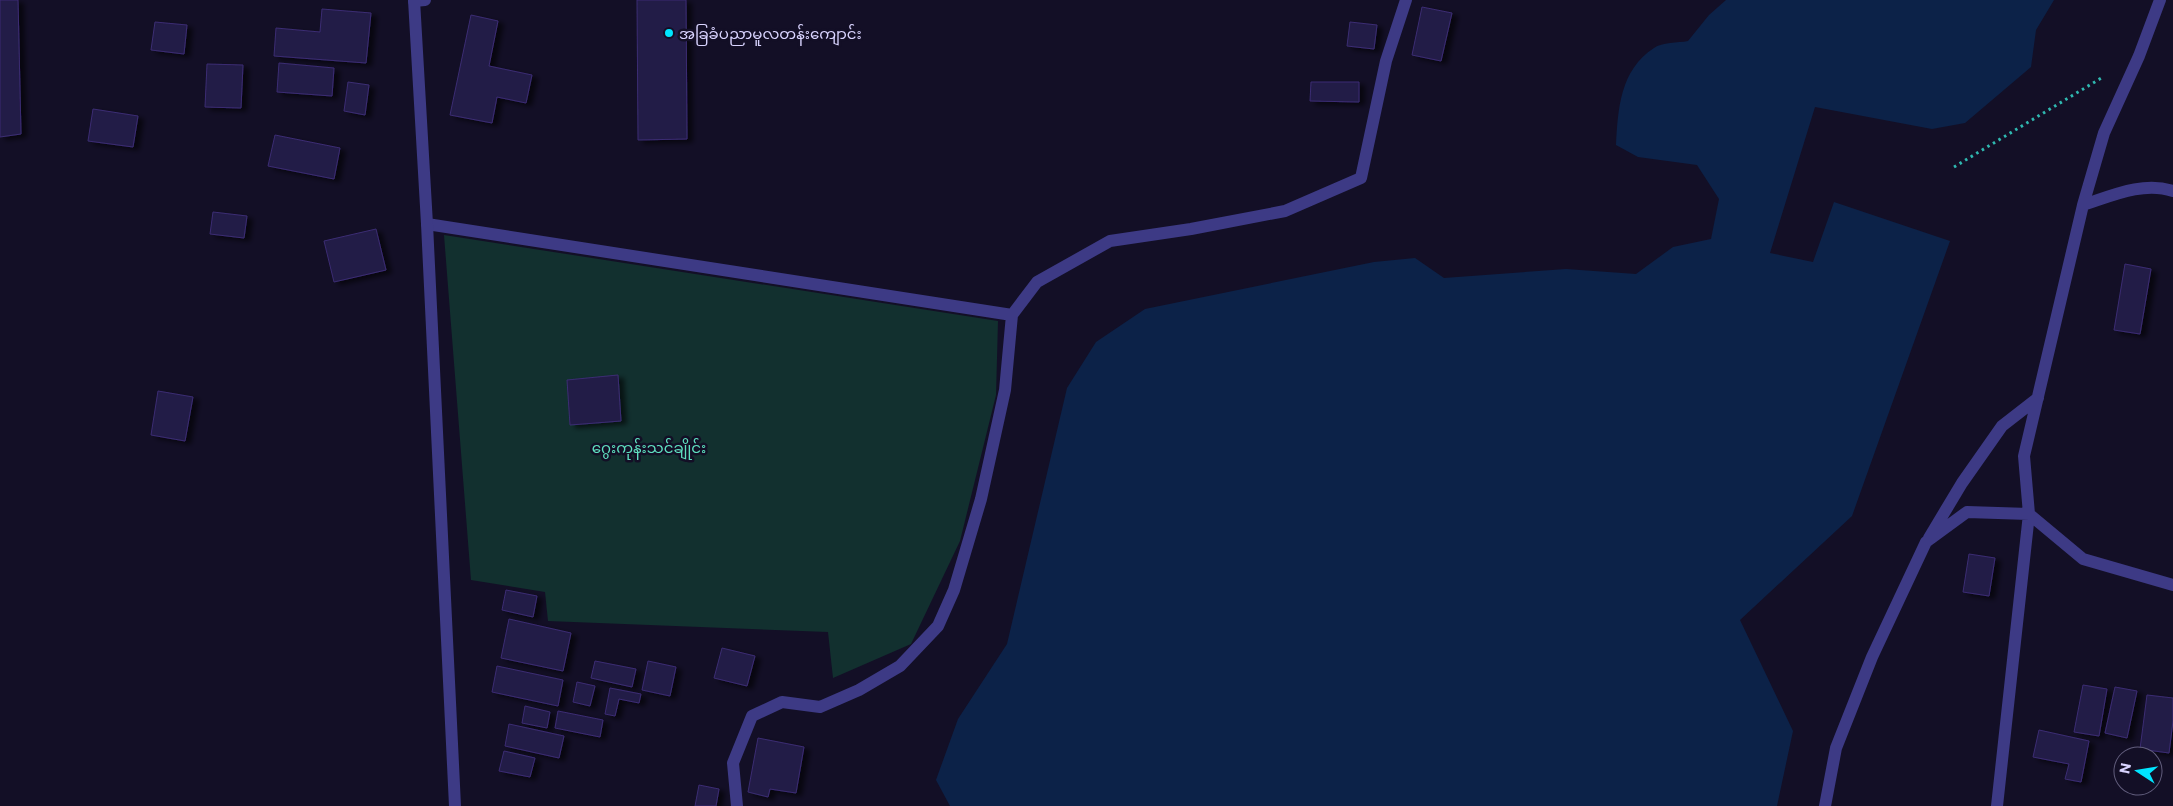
<svg xmlns="http://www.w3.org/2000/svg" width="2173" height="806" font-family="Commissioner,'Noto Sans Myanmar',sans-serif">
<style>
.green{fill:#12302f}
.water{fill:#0c2248}
.building{fill:#241b47;stroke:#3b2d73;filter:url(#shadow)}
.lines{fill:none;stroke-linecap:round;stroke-linejoin:round}
.path{stroke:#2fb8b0;stroke-width:3;stroke-dasharray:2.5 4;stroke-linecap:butt}
.service{stroke:#3d3a85;stroke-width:12}
.minor{stroke:#3d3a85;stroke-width:12}
.poi-dot{fill:#00e5ff;stroke:#130f26;stroke-width:2}
.labels{text-anchor:middle;dominant-baseline:central;stroke-width:5;stroke-linejoin:round;paint-order:stroke}
.poi-label{font-size:15px;fill:#d9d4ff;stroke:#130f26;text-anchor:start}
.park-label{font-size:15px;fill:#5fe0c0;stroke:#130f26}
</style>
<defs>
<filter id="shadow"><feDropShadow dx="5.5" dy="3" stdDeviation="2.5" flood-color="#0009"/></filter>
</defs>
<rect width="100%" height="100%" fill="#130f26"/>
<path class="green" d="M 444,235 L 998,321 L 996,395 L 960,541 L 911,644 L 833,678 L 828,632 L 548,621 L 545,592 L 471,580 Z"/>
<path class="water" d="M 1726,0 L 2054,0 L 2036,30 L 2031,67 L 1965,123 L 1932,129 L 1815,107 L 1770,253 L 1813,262 L 1834,202 L 1950,241 L 1852,516 L 1740,620 L 1793,731 L 1777,806 L 950,806 L 936,780 L 958,719 L 1007,644 L 1067,388 L 1096,342 L 1145,309 L 1374,262 L 1415,258 L 1444,278 L 1566,269 L 1636,274 L 1673,247 L 1711,239 L 1719,199 L 1697,165 L 1638,157 L 1616,145 C 1618,109 1620,70 1654,48 C 1662,42 1678,43 1688,41 L 1709,15 Z"/>
<path class="building" d="M 0,0 L 18,0 L 21,134 L 0,137 Z
M 637,0 L 686,0 L 687,139 L 638,140 Z
M 1422,7 L 1452,13 L 1441,61 L 1412,55 Z
M 322,9 L 371,13 L 366,63 L 274,56 L 276,28 L 320,32 Z
M 471,15 L 498,21 L 489,66 L 532,75 L 526,103 L 497,97 L 492,123 L 450,115 Z
M 155,22 L 187,25 L 184,54 L 151,50 Z
M 1350,22 L 1377,25 L 1374,49 L 1347,46 Z
M 279,63 L 334,68 L 332,96 L 277,92 Z
M 207,64 L 243,65 L 241,108 L 205,107 Z
M 348,82 L 369,85 L 365,115 L 344,111 Z
M 1311,82 L 1359,82 L 1359,102 L 1310,101 Z
M 93,109 L 138,116 L 133,147 L 88,141 Z
M 275,135 L 340,148 L 334,179 L 268,166 Z
M 213,212 L 247,216 L 244,238 L 210,234 Z
M 376,229 L 386,270 L 334,282 L 324,241 Z
M 2125,264 L 2151,269 L 2140,334 L 2114,330 Z
M 618,375 L 621,421 L 570,425 L 567,380 Z
M 158,391 L 193,397 L 185,441 L 151,435 Z
M 1969,554 L 1995,558 L 1989,596 L 1963,592 Z
M 506,590 L 537,596 L 533,617 L 502,610 Z
M 509,619 L 571,633 L 563,671 L 501,658 Z
M 722,648 L 755,656 L 747,686 L 714,678 Z
M 595,661 L 636,669 L 632,687 L 591,678 Z
M 648,661 L 676,667 L 670,696 L 642,690 Z
M 497,666 L 563,680 L 558,706 L 492,692 Z
M 577,682 L 595,686 L 590,706 L 573,702 Z
M 2083,685 L 2107,689 L 2099,736 L 2074,732 Z
M 2115,687 L 2137,691 L 2127,738 L 2105,733 Z
M 610,688 L 641,694 L 639,703 L 619,699 L 615,716 L 605,714 Z
M 2147,695 L 2173,698 L 2173,721 L 2169,753 L 2140,749 Z
M 525,706 L 550,712 L 547,728 L 522,723 Z
M 558,711 L 603,720 L 600,737 L 555,728 Z
M 509,724 L 564,736 L 559,758 L 505,746 Z
M 2039,730 L 2089,741 L 2081,782 L 2065,779 L 2069,764 L 2033,757 Z
M 758,738 L 804,747 L 796,793 L 770,789 L 768,797 L 748,792 Z
M 504,751 L 535,758 L 530,777 L 499,771 Z
M 699,785 L 719,789 L 716,806 L 695,806 Z"/>
<g class="lines">
<path class="path" d="M 1954,167 L 2103,77"/>
<path class="service" d="M 414,1 L 425,0
M 2083,205 C 2111,196 2143,181 2173,191
M 427,224 L 1012,315
M 1929,538 L 1962,483 L 2002,426 L 2038,398
M 737,806 L 733,763 L 752,716 L 782,702 L 820,707 L 859,690 L 900,666 L 938,626 L 954,590 L 981,499 L 1005,390 L 1012,315 L 1037,282 L 1110,241 L 1191,229 L 1285,211 L 1361,178 L 1386,61 L 1406,0
M 1825,806 L 1836,748 L 1872,657 L 1926,542 L 1967,512 L 2029,514 L 2083,559 L 2173,585
M 1997,806 L 2029,514 L 2024,456 L 2083,205 L 2104,133 L 2139,56 L 2160,0"/>
<path class="minor" d="M 414,0 L 427,224 L 455,806"/>
</g>
<circle class="poi-dot" cx="669" cy="33" r="5"/>
<g class="labels">
<g class="poi-label">
<text x="679" y="33">အခြခံပညာမူလတန်းကျောင်း</text>
</g>
<g class="park-label">
<text x="649" y="447">ဂွေးကုန်းသင်ချိုင်း</text>
</g>
</g>
<g transform="translate(2138 771) rotate(282)"><circle r="24" fill="#130f26" stroke="#625e7d"/>
<path d="M0-4L9 19L0 12L-9 19Z" fill="#00e5ff"/>
<text y="-8" font-size="14" font-weight="bold" text-anchor="middle" fill="#d9d4ff">N</text>
</g>
</svg>
